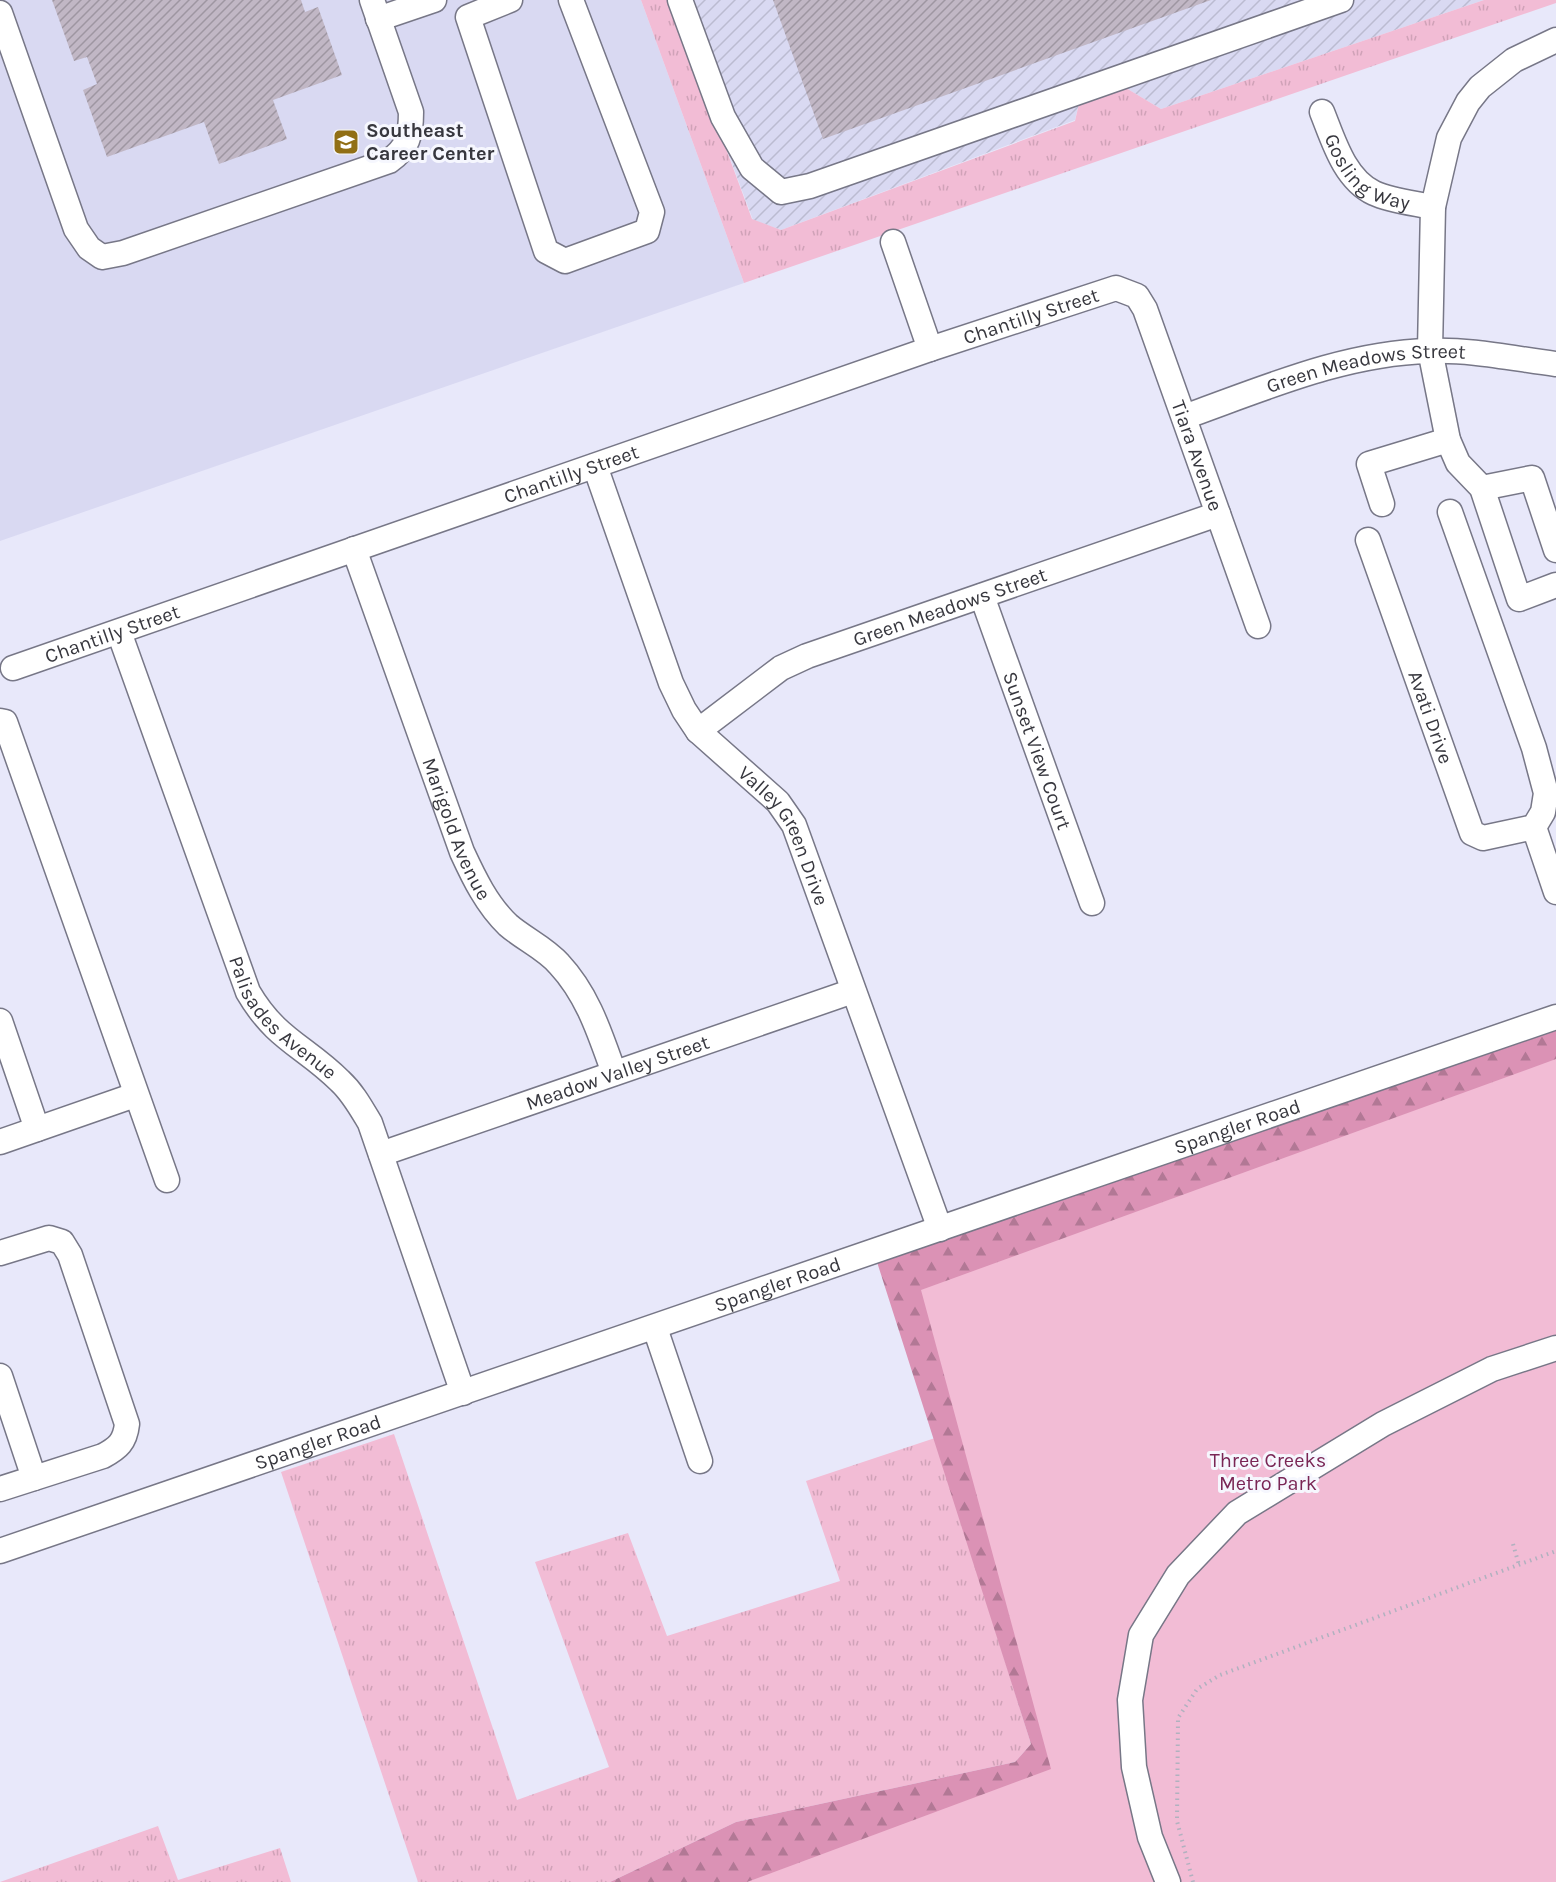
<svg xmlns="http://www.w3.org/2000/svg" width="1556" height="1882" font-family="Karla,sans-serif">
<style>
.built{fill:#d9d9f2}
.industrial{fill:url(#industrial-furrows)}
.grass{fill:url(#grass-tufts)}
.forest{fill:url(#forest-firs)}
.park{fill:#f2bcd5}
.building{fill:url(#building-hatch)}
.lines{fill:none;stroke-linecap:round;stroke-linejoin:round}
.minor-casing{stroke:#777787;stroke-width:27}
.path{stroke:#b1b1bf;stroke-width:4;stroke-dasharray:1.5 4.5;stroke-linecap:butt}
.minor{stroke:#fff;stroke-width:24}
.labels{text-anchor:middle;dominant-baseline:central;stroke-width:6;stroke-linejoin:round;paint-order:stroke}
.poi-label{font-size:20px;font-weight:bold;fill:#37373e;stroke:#f6f7fe;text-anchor:start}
.street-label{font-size:20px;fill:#37373e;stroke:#f6f7fe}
.park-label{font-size:20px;fill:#7a2655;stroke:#f6f7fe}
</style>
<defs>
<pattern id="industrial-furrows" width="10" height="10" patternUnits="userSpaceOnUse" patternTransform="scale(1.5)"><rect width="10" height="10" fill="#d9d9f2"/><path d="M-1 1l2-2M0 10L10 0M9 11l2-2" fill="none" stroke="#bbbbd1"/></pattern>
<pattern id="grass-tufts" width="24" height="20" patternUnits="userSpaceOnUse" patternTransform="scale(1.5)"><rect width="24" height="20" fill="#f2bcd5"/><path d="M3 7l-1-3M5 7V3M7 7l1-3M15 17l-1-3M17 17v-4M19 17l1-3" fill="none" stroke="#d0a2b8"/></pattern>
<pattern id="forest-firs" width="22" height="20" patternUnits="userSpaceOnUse" patternTransform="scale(1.5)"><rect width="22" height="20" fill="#db92b5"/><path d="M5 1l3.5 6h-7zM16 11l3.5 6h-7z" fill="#b27895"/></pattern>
<pattern id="building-hatch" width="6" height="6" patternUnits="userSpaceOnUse" patternTransform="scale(1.5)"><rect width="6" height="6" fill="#c1b7c5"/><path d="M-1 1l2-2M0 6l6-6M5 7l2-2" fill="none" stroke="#9e96a1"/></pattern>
</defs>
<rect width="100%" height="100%" fill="#e8e8fa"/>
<path class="built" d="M 0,0 L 641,0 L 744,283 L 0,541 Z"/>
<path class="industrial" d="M 671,0 L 1484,0 L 1161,109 L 1126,88 L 1083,86 L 1075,120 L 781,230 L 753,220 Z"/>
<path class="grass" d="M 641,0 L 671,0 L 752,219 L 781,230 L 1075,121 L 1083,86 L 1126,88 L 1161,109 L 1484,0 L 1556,0 L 1556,3 L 744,283 Z
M 394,1434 L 517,1800 L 609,1767 L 535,1562 L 628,1533 L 667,1636 L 840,1581 L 806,1481 L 935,1438 L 1031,1744 L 1015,1762 L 736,1822 L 610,1882 L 418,1882 L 281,1472 Z
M 158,1826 L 178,1880 L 280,1848 L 291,1882 L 0,1882 Z"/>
<path class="forest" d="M 1556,1029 L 1556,1277 L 1050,1882 L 610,1882 L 736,1822 L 1015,1762 L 1031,1744 L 877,1262 Z"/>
<path class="park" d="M 1556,1059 L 1556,1882 L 747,1882 L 1051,1769 L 921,1290 Z"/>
<path class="building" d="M 52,0 L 301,0 L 305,12 L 318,7 L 342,75 L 273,100 L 287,139 L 219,164 L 204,122 L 107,157 L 83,90 L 97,84 L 87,57 L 74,61 Z
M 773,0 L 1211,0 L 823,139 Z"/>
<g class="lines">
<g class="minor-casing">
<g id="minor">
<path d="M 510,0 L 468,17 L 546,251 L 565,261 L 647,231 L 652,212 L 571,0"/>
<path d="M 680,0 L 723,117 L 752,168 L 781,192 L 810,186 L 1341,0"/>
<path d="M 0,13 L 76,229 L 89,248 L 102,257 L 123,253 L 389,161 C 408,148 411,135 411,112 L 372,0"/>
<path d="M 378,19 L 434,0"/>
<path d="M 1556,40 L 1514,60 L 1480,87 L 1468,102 L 1449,138 L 1433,207 L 1430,350 L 1448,440 L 1458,463 L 1482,488 L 1519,599 L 1556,585"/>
<path id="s1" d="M 1322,112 C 1333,139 1344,179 1374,193 C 1391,201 1414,203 1433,207"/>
<path d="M 893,242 L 930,349"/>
<path id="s2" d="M 1184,417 C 1263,389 1344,353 1429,351 C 1471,349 1515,359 1556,364"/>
<path id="s3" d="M 595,466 L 671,683 L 684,710 L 698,731 L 778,802 L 794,825 L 940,1229"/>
<path d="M 1482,488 L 1532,478 L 1556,550"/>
<path d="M 1382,504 L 1369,464 L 1448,440"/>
<path id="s4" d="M 1368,540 L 1472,833 L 1483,838 L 1534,827 L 1543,812 L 1546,793 L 1534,748 L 1450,512"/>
<path id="s5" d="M 354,549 L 462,852 C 474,878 487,905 508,925 C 524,939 545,948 559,964 C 588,995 600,1034 614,1073"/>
<path id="s6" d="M 982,596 L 1092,903"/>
<path id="s7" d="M 119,632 L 248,992 C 276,1040 305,1046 340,1081 C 353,1093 361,1108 370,1123 L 463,1393"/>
<path id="s8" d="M 13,668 L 930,349 L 1116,288 L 1137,296 L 1145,309 L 1258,626"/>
<path d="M 0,721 L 5,722 L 167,1180"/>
<path id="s9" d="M 698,731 L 781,668 L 807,656 L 1218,514"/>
<path d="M 1534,827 L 1556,892"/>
<path d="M 0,1021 L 37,1129"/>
<path d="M 0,1142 L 135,1095"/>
<path id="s10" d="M 381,1154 L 853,991"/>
<path d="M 0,1253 L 49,1238 L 62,1242 L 70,1255 L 127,1424 C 125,1442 118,1448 103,1456 L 0,1489"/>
<path d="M 655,1328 L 700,1461"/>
<path d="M 0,1376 L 34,1478"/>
<path id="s11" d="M 0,1551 L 1556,1017"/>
<path d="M 1168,1882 L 1150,1837 L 1134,1767 L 1130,1700 L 1141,1635 L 1178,1575 L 1237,1513 L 1383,1424 L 1492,1369 L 1556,1348"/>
</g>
</g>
<path class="path" d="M 1513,1544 L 1519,1565
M 1193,1882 L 1177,1821 L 1178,1718 L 1197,1689 L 1220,1675 L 1556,1551"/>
<use href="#minor" class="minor"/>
</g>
<defs>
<g id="school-square" transform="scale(1.35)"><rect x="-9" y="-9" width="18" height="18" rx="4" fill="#916f15" stroke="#f6f7fe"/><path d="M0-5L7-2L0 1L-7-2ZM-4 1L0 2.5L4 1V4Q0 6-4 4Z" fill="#fff"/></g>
</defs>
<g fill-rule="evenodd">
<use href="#school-square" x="346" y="142"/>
</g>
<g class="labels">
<g class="poi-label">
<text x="366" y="130">Southeast<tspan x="366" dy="23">Career Center</tspan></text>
</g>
<g class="street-label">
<text stroke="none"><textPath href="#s1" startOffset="80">Gosling Way</textPath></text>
<text stroke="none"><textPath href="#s8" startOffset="1077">Chantilly Street</textPath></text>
<text stroke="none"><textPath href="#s2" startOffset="190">Green Meadows Street</textPath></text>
<text stroke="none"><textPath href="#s8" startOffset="1360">Tiara Avenue</textPath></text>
<text stroke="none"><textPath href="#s8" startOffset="591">Chantilly Street</textPath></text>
<text stroke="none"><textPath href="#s9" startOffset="284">Green Meadows Street</textPath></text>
<text stroke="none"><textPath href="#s8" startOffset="105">Chantilly Street</textPath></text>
<text stroke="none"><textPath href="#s4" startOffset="188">Avati Drive</textPath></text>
<text stroke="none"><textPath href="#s6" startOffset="164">Sunset View Court</textPath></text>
<text stroke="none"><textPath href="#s5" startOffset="298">Marigold Avenue</textPath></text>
<text stroke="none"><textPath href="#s3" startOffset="424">Valley Green Drive</textPath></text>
<text stroke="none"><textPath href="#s7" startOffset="424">Palisades Avenue</textPath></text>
<text stroke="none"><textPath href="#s10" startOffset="250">Meadow Valley Street</textPath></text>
<text stroke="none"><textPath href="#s11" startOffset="1308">Spangler Road</textPath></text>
<text stroke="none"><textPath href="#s11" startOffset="822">Spangler Road</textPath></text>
<text stroke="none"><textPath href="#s11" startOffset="336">Spangler Road</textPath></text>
</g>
<g class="park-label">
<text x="1268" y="1460">Three Creeks<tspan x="1268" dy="23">Metro Park</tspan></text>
</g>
</g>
</svg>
